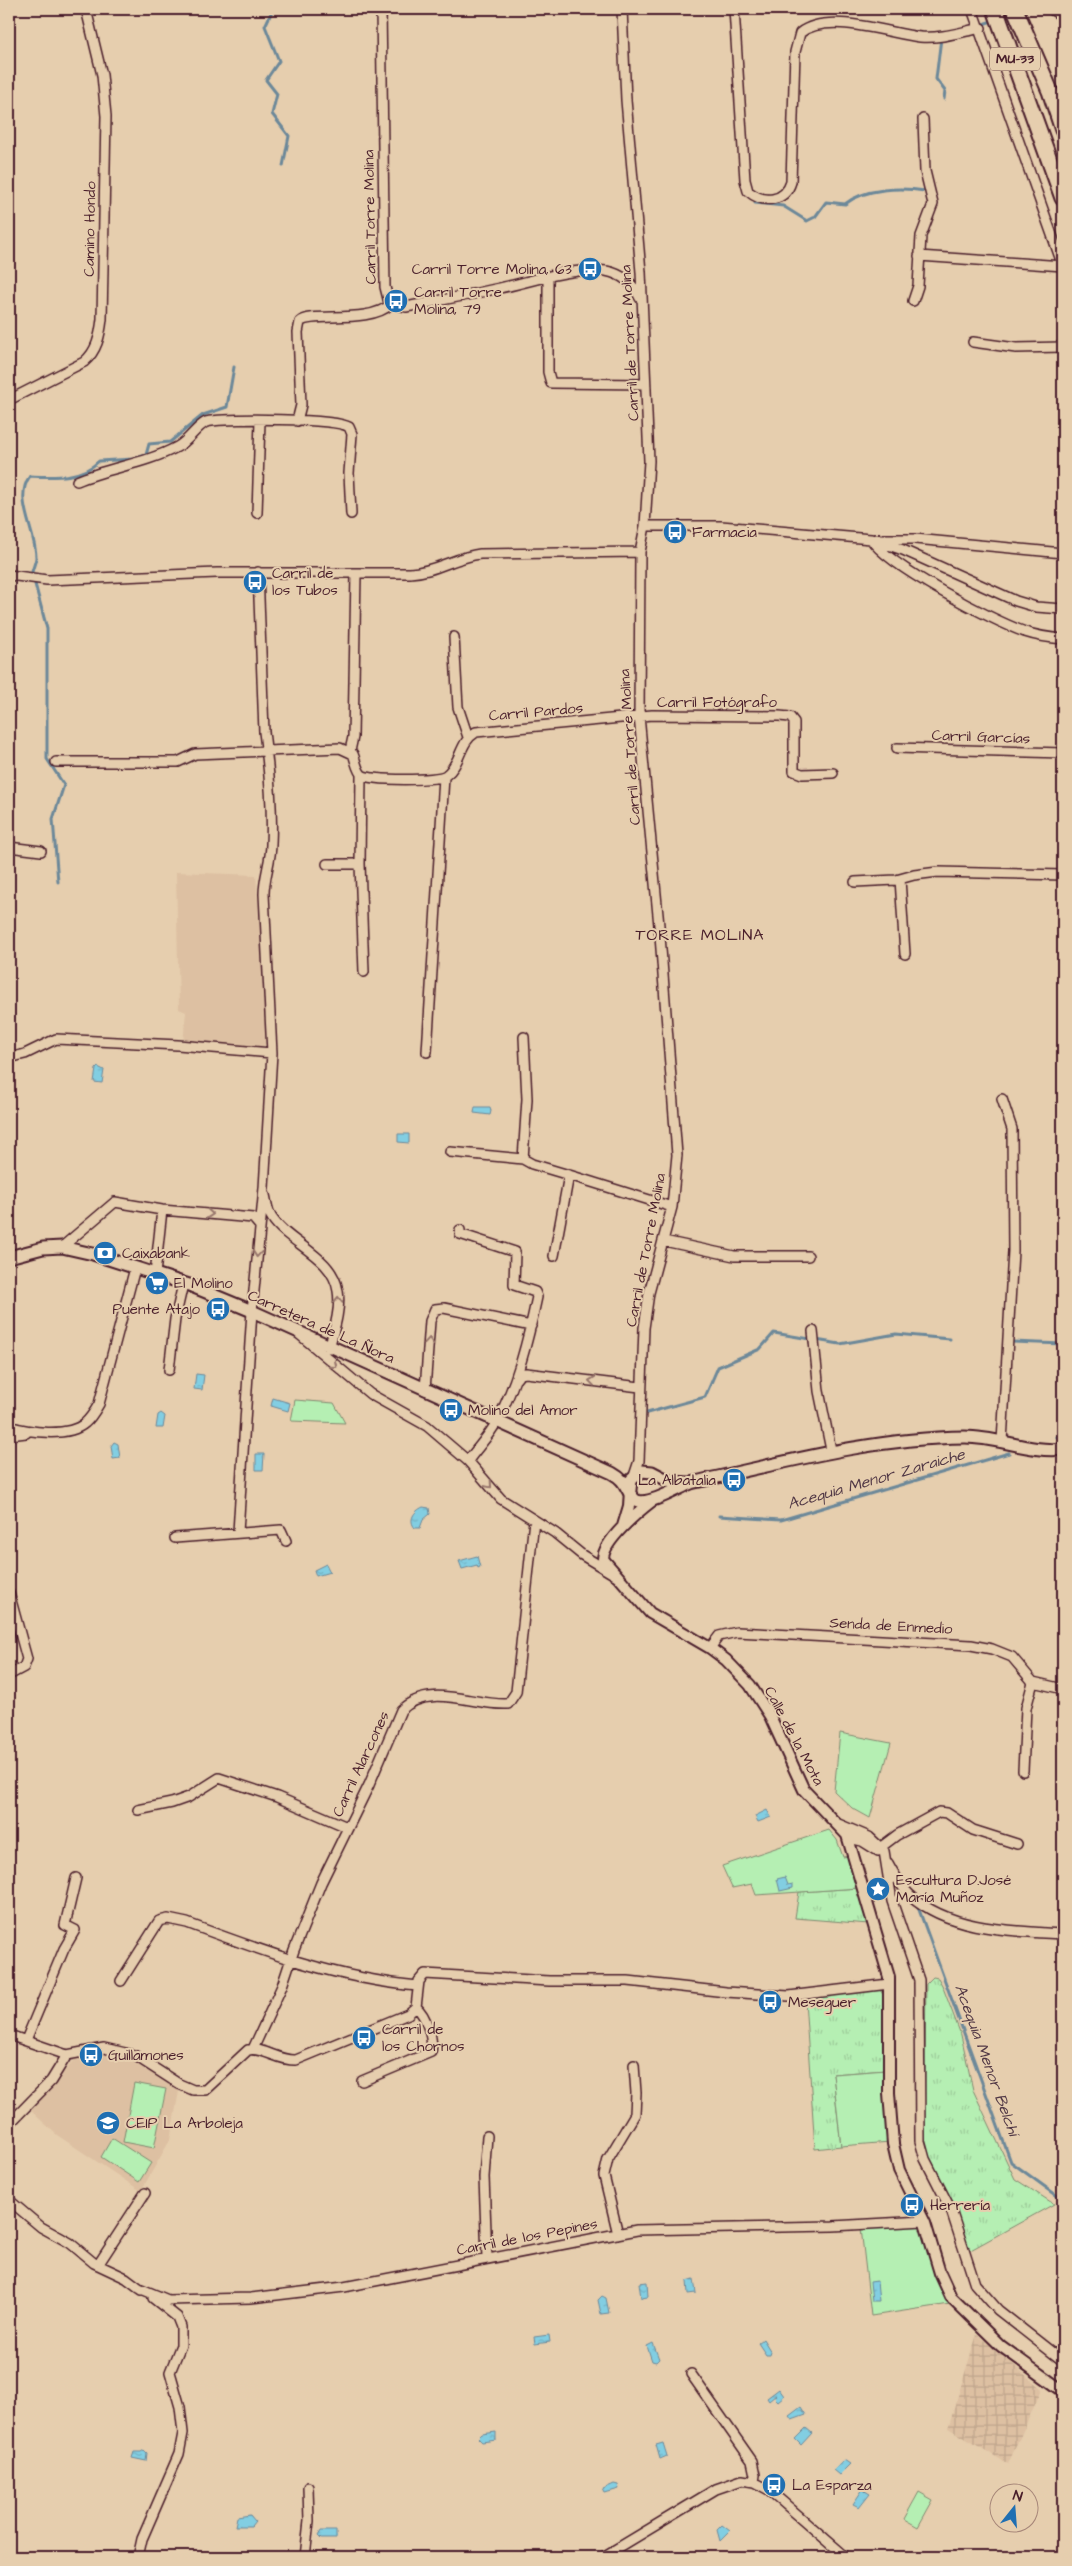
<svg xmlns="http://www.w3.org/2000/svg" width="1072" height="2566" font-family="'Architects Daughter',sans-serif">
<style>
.built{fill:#ddc0a2}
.industrial{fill:url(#industrial-grid)}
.grass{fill:url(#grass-tufts);stroke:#80876f}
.garden{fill:#b5efb3;stroke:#80876f}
.water{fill:url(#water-ripples);stroke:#6c8899}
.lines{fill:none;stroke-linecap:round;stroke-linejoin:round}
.stream{stroke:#6c8899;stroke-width:3}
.minor-casing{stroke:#4a1f2b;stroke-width:12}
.tertiary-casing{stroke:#4a1f2b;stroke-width:14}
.secondary-casing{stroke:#4a1f2b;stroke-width:15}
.motorway-casing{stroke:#4a1f2b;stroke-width:19}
.minor{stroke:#e6ceae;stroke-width:9}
.tertiary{stroke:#e6ceae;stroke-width:10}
.secondary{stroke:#e6ceae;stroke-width:11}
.motorway{stroke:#e6ceae;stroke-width:15}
.oneway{stroke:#98766c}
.labels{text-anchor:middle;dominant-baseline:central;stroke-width:4;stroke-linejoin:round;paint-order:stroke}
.shield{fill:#e6ceae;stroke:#795452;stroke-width:1}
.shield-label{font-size:14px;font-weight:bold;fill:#4a1f2b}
.street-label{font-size:15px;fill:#4a1f2b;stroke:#e6ceae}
.poi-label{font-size:15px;fill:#4a1f2b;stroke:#e6ceae;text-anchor:start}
.neighbourhood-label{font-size:16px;letter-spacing:1px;fill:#4a1f2b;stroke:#e6ceae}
.water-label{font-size:16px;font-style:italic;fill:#523946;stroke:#e6ceae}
</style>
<defs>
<pattern id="industrial-grid" width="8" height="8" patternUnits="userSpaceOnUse" patternTransform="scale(1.25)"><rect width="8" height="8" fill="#ddc0a2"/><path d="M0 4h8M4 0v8" fill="none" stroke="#bfa58c"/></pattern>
<pattern id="grass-tufts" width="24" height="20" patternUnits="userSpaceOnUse" patternTransform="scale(1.25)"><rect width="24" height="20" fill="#b5efb3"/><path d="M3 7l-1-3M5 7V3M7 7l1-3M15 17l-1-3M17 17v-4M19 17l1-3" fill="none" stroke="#9dcc9a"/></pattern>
<pattern id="water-ripples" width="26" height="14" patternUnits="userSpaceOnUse" patternTransform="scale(1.25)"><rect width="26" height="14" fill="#82cee2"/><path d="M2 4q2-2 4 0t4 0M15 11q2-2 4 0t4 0" fill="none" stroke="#72b0c2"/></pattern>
</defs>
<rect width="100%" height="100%" fill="#e6ceae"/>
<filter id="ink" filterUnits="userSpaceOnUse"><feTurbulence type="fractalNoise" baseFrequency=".02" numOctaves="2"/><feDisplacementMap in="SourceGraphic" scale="10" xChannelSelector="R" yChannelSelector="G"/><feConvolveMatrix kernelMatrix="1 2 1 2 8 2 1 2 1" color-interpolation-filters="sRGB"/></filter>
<g filter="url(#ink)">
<path class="built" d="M 176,872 L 256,875 L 268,1042 L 261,1048 L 183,1043 L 186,1012 L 179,1009 Z
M 103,2053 L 130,2060 L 179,2091 L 170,2140 L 141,2191 L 57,2135 L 31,2111 L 75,2059 Z"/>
<path class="industrial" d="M 977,2334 L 1042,2389 L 1008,2464 L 948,2428 Z"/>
<path class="grass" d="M 859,1888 L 869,1924 L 795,1918 L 799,1892 Z
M 933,1977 L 938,1978 L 942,1985 L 961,2035 L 973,2090 L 1015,2179 L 1054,2204 L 967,2252 L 956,2208 L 929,2158 L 924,2139 L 926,1984 Z
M 872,1987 L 881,1991 L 884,1997 L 886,2070 L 833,2074 L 841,2146 L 815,2149 L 805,2000 Z"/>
<path class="garden" d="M 295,1400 L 334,1403 L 345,1423 L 291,1421 Z
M 840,1733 L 891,1743 L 870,1818 L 852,1808 L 834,1791 Z
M 829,1830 L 837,1840 L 843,1857 L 849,1856 L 859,1888 L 756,1895 L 752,1884 L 732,1888 L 722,1866 Z
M 886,2070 L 890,2142 L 841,2146 L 833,2074 Z
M 134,2083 L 166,2089 L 154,2148 L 123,2142 Z
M 112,2138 L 151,2163 L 139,2182 L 101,2157 Z
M 921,2225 L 946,2296 L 950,2304 L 871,2316 L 861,2228 Z
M 919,2492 L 933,2500 L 918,2527 L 904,2519 Z"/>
<path class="water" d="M 98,1067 L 104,1070 L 102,1083 L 94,1082 L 96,1069 Z
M 475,1107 L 490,1107 L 491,1111 L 490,1115 L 474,1113 Z
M 398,1134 L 409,1134 L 409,1143 L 398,1142 Z
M 196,1374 L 204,1375 L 202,1390 L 194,1389 Z
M 273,1398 L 290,1403 L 288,1411 L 271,1406 Z
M 161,1413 L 165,1416 L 163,1428 L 156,1428 L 158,1415 Z
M 114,1442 L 118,1444 L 120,1458 L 113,1459 L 111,1446 Z
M 256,1454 L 264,1454 L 263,1470 L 256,1470 Z
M 423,1507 L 429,1508 L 430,1514 L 423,1520 L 420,1528 L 415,1528 C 408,1520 414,1511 423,1507 Z
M 477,1556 L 480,1567 L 478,1568 L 477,1565 L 462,1569 L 459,1561 Z
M 326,1564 L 330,1572 L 316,1576 L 314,1570 Z
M 767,1810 L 771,1817 L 758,1822 L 755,1816 Z
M 785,1877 L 788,1885 L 793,1884 L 793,1888 L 780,1891 L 777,1879 Z
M 694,2279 L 696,2293 L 688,2294 L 687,2281 Z
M 877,2281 L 879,2301 L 872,2301 L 870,2282 Z
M 647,2282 L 648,2297 L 641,2298 L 639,2283 Z
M 602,2296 L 606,2298 L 609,2313 L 601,2314 L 598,2300 Z
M 549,2335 L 550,2342 L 535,2344 L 534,2337 Z
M 763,2339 L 771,2352 L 770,2355 L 766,2355 L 758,2343 Z
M 653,2343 L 659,2359 L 656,2362 L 652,2361 L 647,2346 Z
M 779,2389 L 784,2396 L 778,2401 L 775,2398 L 776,2395 L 769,2401 L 767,2398 Z
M 801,2407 L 806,2415 L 792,2420 L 789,2416 Z
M 806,2428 L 812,2433 L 801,2445 L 795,2439 Z
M 496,2432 L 496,2440 L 482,2442 L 478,2438 L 482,2434 Z
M 663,2443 L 667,2456 L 660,2459 L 656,2445 Z
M 144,2450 L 147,2453 L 146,2461 L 132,2458 L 134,2452 L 141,2452 Z
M 844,2460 L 850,2464 L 839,2475 L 833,2470 Z
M 614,2484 L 618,2485 L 619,2489 L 605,2493 L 603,2489 Z
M 863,2489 L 870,2493 L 859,2507 L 853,2504 Z
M 250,2515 L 255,2521 L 251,2526 L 235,2526 L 237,2517 Z
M 722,2525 L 730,2531 L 720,2541 L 717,2530 Z
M 321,2531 L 336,2531 L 336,2539 L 321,2539 L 318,2536 Z"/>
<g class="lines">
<path class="stream" d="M 273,9 L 265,26 L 279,61 L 266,80 L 277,94 L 272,114 L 289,136 L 283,166
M 1020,11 L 1028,9
M 980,25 L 995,20
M 941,38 L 936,79 L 945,91 L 944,99
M 755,203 L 783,206 L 807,221 L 815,217 L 826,202 L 845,204 C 865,188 901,187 925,191
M 32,572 C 33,567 36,561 36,557 C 36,532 13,498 30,476 C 54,477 81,479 99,461 L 133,459 L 146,455 L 149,444 L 170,442 L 203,415 L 227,407 L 234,367
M 35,584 L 47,629 L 47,759 L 64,785 L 53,819 L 58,882
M 1012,1342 L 1063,1344
M 647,1413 L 705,1397 L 718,1367 L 760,1349 L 774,1333 L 840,1344 L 896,1334 L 950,1339
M 1057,1437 L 1063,1435
M 719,1516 L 781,1520 L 1009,1453
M 918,1907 L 1011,2162 L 1063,2200"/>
<g class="minor-casing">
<path id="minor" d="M 381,9 L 385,287 L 389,303 L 406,307 C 437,301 469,295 500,288 C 533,281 571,267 606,271 C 622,274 633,283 640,298
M 622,9 L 626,100 L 641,272 L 649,461 L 645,526 L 640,552 L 639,716 L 660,936 L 677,1155 L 672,1207 L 649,1293 L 644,1328 L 639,1461 L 634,1476
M 734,9 L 745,180 L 748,191 C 763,204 785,202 791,182 L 795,52 L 800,33 C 828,11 887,33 920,37 C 940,39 961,32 981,28
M 972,9 L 1063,266
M 1051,9 L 1063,17
M 919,256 L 1063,266
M 548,277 L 548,372 L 551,383 L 645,384
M 913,301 L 918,286 L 921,236 L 933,204 L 925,171 L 923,119
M 973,342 L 1016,348 L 1063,347
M 9,400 L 84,362 C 97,351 100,336 102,319 L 106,116 L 102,75 L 86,9
M 297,421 L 301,405 L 298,332 L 300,322 C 311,311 369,325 391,304
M 77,481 C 110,467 145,464 177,447 C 189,441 195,428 206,422 C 226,418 335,418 349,427 L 352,434 L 349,473 L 351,514
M 257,513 L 260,421
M 645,526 L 721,526 L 871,539 L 903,550 L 1016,601 L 1036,607 L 1063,609
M 871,539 C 888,566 993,621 1025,632 C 1037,636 1051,638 1063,639
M 876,539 L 915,539 L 1063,553
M 9,575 L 47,580 L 217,573 L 410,573 C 435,572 455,557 480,554 L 640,552
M 454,637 L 458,707 L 468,737
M 897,748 L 1063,753
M 350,751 L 353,737 L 356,574
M 56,762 L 178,762 L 195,754 L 340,748 L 353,754 C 356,761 357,771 362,775 C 370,781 439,781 446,775 C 461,764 459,742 476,732 L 652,715 L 779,716 L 790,717 L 794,722 L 794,771 L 802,774 L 833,773
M 9,847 L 41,851
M 327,864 L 360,864 L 361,775
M 360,864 L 364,972
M 900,879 L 905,954
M 855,882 L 896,880 L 914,875 L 938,872 L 1063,875
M 427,1052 L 444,777
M 9,1058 L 25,1054 L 56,1039 L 178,1045 L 272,1053
M 1002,1099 L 1012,1129 L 1013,1251 L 1002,1442
M 450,1152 L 523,1159 L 527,1099 L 524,1037
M 523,1159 L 532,1164 L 569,1175 L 554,1256
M 569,1175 L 672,1207
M 265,1195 C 267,1203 267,1211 272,1218 C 289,1244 333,1256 338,1291 C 341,1309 334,1330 329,1348
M 460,1230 L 460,1234 L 515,1252 L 514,1285 L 535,1292 L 537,1297 C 528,1340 518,1381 497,1421 C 490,1435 477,1448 468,1461
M 664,1241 L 734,1256 L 808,1256
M 62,1247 L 115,1202 L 162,1210 L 253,1218 L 259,1225
M 155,1274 L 162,1210
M 813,1331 L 819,1391 L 831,1450
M 299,1334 L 370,1394 L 427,1426 L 468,1461 L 501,1499 L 555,1533 L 582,1555 L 615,1575
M 169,1370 L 175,1319 L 183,1284
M 516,1379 L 520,1374 L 526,1373 L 640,1387
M 425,1390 L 430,1321 L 435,1309 L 444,1308 L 531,1326
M 9,1426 C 28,1432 68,1438 85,1423 C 91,1418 95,1411 99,1404 L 135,1268
M 9,1435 L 26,1433
M 238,1532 L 252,1311 L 264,1188 L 272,1053 L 264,894 C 264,877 271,861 271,844 C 273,807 269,769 264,732 L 258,572
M 175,1538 L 281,1530 L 286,1541
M 9,1593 L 27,1659 L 24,1667 L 9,1675
M 710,1648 L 719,1636 L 737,1632 L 971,1645 L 992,1649 L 1012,1657 L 1033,1682 L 1063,1689
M 1023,1771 L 1026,1708 L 1033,1682
M 138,1810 L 172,1803 L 189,1797 L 219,1778 L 277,1797 L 347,1827
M 836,1823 L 869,1837 L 884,1851 L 892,1901 L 919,1980 L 920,2141 L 925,2159 L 951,2210 L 975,2284 L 998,2310 L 1063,2361
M 849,1838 L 862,1841 L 878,1851
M 877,1850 L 897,1835 L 939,1812 L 947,1813 L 973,1830 L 1017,1844
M 888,1863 C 894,1874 901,1887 910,1895 C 950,1931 1013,1931 1063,1934
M 121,1981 L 159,1921 L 168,1919 L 187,1923 C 262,1951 337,1979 418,1986
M 9,2035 L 67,2055 L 104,2048 L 134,2055 L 179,2084 L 193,2090 L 205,2090 L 248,2050 C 264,2047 278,2061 296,2060 L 408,2014 L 416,2007 L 419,1981 L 425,1974 L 549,1981 L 628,1981 L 726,1992 L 789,1996 L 889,1984
M 26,2040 L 64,1949 L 75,1930 L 65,1925 L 76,1878
M 253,2049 L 282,1986 L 294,1950 L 321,1883 L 369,1785 L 401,1710 C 430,1682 474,1706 508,1704 L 516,1692 L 534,1520
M 362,2081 L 431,2052 C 434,2040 426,2015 416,2007
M 9,2124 L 51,2081 L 67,2055
M 9,2200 L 41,2227 L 70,2243 L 94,2263 L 126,2278 L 142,2290
M 618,2234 L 604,2176 L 608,2159 L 635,2114 L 636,2093 L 634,2065
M 487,2259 L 484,2177 L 487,2136
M 98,2265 L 145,2193
M 139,2288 L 168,2300 L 251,2298 L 344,2287 L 637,2230 L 833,2226 L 924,2221
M 691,2374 L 752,2461 L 755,2475 L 754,2482
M 138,2557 L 142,2539 L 179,2454 L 183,2433 L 180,2407 L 170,2372 L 181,2345 L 181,2327 L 177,2317 L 153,2298
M 305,2557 L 309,2521 L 308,2487
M 603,2557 L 716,2489 L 742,2480 L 754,2482 L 769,2490 L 846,2557"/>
</g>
<g class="tertiary-casing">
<path id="tertiary" d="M 652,1501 C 639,1511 603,1541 603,1559 L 650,1613 L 710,1648 L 726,1660 L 750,1685 L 770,1716 L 804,1790 L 847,1835 L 889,1977 L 889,2093 L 893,2144 L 899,2170 L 925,2223 L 940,2273 L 951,2297 L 1001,2346 L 1063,2391
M 623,1526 L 629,1506 L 630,1490"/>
</g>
<g class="secondary-casing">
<path id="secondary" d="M 9,1257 L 43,1248 L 62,1247 L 93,1254 L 189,1285 L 252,1311 L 612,1473 C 628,1482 624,1488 634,1499 C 645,1509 678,1488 691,1483
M 630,1490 L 631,1480 L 642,1471 L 652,1472 L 671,1482 L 691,1483 C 782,1463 872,1438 965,1437 C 999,1437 1030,1453 1063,1449"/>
</g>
<g class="motorway-casing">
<path id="motorway" d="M 995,9 L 1063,198
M 1015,9 L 1050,91 L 1063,130"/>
</g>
<use href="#minor" class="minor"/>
<use href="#tertiary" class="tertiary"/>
<use href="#secondary" class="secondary"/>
<use href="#motorway" class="motorway"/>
</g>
<defs><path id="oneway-chevron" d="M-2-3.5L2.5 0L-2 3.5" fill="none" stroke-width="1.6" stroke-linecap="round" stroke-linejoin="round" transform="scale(1.25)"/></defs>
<g class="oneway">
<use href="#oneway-chevron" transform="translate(210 1214) rotate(5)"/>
<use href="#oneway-chevron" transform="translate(257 1254) rotate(95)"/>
<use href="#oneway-chevron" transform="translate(338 1300) rotate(-88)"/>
<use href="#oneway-chevron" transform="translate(429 1341) rotate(-85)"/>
<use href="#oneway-chevron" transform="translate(334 1365) rotate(39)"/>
<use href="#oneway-chevron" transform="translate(592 1381) rotate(-173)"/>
<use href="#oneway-chevron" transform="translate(489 1485) rotate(49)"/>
</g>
</g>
<defs>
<g id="bus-disc" transform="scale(1.25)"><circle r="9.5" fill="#1f6fb2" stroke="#e6ceae"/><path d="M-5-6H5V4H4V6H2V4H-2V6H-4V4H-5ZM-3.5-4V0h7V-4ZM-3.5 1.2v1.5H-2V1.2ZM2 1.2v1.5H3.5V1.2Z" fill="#fff"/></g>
<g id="bank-disc" transform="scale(1.25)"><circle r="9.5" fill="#1f6fb2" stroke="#e6ceae"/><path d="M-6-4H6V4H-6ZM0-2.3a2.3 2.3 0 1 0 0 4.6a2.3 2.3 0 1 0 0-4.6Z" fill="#fff"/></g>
<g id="supermarket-disc" transform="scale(1.25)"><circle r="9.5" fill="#1f6fb2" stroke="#e6ceae"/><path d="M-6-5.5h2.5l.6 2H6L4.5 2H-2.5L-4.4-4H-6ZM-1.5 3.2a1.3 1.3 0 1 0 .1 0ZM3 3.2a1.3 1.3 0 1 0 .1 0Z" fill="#fff"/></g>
<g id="sight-disc" transform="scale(1.25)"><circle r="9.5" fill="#1f6fb2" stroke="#e6ceae"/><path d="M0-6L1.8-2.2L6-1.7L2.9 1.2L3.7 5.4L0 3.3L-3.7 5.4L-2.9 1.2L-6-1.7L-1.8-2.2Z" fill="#fff"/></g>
<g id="school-disc" transform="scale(1.25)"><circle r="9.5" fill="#1f6fb2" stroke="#e6ceae"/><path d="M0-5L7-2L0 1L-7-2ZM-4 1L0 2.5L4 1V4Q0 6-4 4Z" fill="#fff"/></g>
</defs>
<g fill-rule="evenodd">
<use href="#bus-disc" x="590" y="269"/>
<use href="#bus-disc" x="396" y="301"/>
<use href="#bus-disc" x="675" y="532"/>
<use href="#bus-disc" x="255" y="582"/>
<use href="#bank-disc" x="105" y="1253"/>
<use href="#supermarket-disc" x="157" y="1283"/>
<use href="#bus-disc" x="218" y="1309"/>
<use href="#bus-disc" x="451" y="1410"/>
<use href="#bus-disc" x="734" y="1480"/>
<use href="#sight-disc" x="878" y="1889"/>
<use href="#bus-disc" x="770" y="2002"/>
<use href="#bus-disc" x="364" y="2038"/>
<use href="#bus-disc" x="91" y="2055"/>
<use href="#school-disc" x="108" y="2123"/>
<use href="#bus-disc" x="912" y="2205"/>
<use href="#bus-disc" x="774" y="2485"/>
</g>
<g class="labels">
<rect class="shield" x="990" y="47.5" width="50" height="23" rx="4"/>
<g class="shield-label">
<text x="1015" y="59">MU-33</text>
</g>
<g class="street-label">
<text transform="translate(370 217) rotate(-91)">Carril Torre Molina</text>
<text transform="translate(90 229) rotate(-89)">Camino Hondo</text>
<text transform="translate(630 343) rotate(-93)">Carril de Torre Molina</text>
<text x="717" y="702">Carril Fotógrafo</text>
<text transform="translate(536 712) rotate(-5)">Carril Pardos</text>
<text transform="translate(981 737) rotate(2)">Carril Garcías</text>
<text transform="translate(630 747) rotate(-94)">Carril de Torre Molina</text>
<text transform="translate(646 1250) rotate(-79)">Carril de Torre Molina</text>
<text transform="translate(321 1327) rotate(24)">Carretera de La Ñora</text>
<text transform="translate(891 1626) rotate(3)">Senda de Enmedio</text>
<text transform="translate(794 1736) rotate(62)">Calle de la Mota</text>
<text transform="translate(361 1764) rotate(-65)">Carril Alarcones</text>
<text transform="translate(527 2237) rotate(-11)">Carril de los Pepines</text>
</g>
<g class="poi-label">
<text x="572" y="269" text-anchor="end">Carril Torre Molina, 63</text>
<text x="414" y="292">Carril Torre<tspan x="414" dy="17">Molina, 79</tspan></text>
<text x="692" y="532">Farmacia</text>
<text x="272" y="573">Carril de<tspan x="272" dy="17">los Tubos</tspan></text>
<text x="122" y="1253">Caixabank</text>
<text x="174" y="1283">El Molino</text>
<text x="200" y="1309" text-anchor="end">Puente Atajo</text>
<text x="468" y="1410">Molino del Amor</text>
<text x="716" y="1480" text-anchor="end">La Albatalia</text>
<text x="896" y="1880">Escultura D.José<tspan x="896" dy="17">María Muñoz</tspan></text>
<text x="788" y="2002">Meseguer</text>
<text x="382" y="2029">Carril de<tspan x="382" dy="17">los Chornos</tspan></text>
<text x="108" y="2055">Guillamones</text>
<text x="126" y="2123">CEIP La Arboleja</text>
<text x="930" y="2205">Herrería</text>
<text x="792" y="2485">La Esparza</text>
</g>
<g class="neighbourhood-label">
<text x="700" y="935">TORRE MOLINA</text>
</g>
<g class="water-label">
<text transform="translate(876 1479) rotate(-16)">Acequia Menor Zaraiche</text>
<text transform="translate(987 2060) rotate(70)">Acequia Menor Belchí</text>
</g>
</g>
<rect width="1072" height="2566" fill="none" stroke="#e6ceae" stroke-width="30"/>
<rect x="15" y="15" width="1042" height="2536" fill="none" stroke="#4a1f2b" stroke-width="2" filter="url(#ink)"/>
<g transform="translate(1014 2508) rotate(17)"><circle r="24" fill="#e6ceae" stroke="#a8887a"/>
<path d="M0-4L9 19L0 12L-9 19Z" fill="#1f6fb2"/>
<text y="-8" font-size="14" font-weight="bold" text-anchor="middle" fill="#4a1f2b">N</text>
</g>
</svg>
